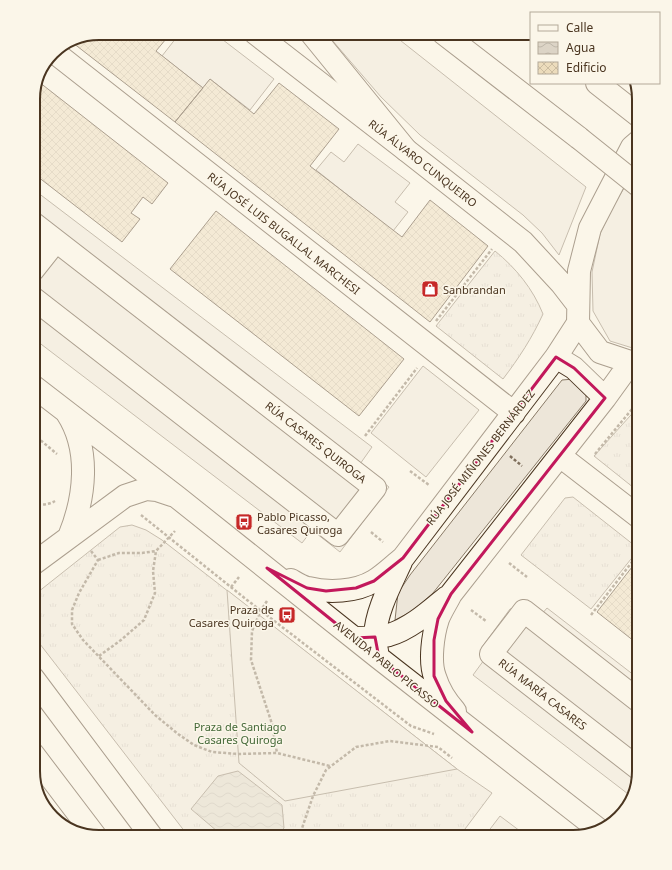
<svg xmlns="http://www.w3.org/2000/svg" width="672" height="870" font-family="'Noto Sans',sans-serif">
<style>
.grass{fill:url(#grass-tufts);stroke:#887966}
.garden{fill:#ede6d9;stroke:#887966}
.parking{fill:#ede7d9;stroke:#887966}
.water{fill:url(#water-waves);stroke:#887966}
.building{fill:url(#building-cross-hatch);stroke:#4a3520}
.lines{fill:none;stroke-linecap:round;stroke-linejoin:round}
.minor-casing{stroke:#4a3520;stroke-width:24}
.major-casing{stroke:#4a3520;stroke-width:24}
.highway-casing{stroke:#4a3520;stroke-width:24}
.path{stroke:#7f6f5c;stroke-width:2.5;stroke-dasharray:3 2;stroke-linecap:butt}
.minor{stroke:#fbf6e9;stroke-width:22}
.major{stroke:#fbf6e9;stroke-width:22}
.highway{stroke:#fbf6e9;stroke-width:22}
.highway-bridge-casing{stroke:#4a3520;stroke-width:24;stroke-linecap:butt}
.highway-bridge{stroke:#fbf6e9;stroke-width:22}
.marked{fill:none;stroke:#c2185b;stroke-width:3;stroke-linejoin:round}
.labels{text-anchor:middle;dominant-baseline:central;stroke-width:3;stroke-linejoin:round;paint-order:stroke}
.street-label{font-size:11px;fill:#4a3520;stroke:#fbf6e9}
.poi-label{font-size:11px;fill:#4a3520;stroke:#fbf6e9;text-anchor:start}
.park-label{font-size:11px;fill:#436837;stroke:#fbf6e9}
.rim{fill:none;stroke:#4a3520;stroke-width:2}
</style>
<defs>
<pattern id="grass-tufts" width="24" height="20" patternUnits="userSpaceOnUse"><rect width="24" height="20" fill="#ede6d9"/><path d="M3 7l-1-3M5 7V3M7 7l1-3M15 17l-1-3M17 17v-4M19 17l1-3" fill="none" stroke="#cdc6ba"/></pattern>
<pattern id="water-waves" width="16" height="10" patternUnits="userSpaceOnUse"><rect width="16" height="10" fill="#dcd4c6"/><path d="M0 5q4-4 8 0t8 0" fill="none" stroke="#beb7aa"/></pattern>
<pattern id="building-cross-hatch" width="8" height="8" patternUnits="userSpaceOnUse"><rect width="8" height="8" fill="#ecdcbc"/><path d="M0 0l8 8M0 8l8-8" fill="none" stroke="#ccbda1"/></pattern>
</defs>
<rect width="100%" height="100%" fill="#fbf6e9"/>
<path class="grass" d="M 495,251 C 516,268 533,289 543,314 C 532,338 519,358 503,379 L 436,326 Z
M 639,406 L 639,492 L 594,456 Z
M 573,497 L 639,549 L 591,609 L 521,555 L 565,498 Z
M 132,525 L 146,530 L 162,540 L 457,769 L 492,793 L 459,837 L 189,837 L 33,635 L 33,596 L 120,527 Z"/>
<path class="garden" d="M 180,33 L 214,33 L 274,79 L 250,110 L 210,79 L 203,88 L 162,56 Z
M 326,33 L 391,33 L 586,187 L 559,255 L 542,233 L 523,215 L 420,135 L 381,97 Z
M 358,144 L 410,183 L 395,202 L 408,212 L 393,231 L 316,170 L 331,152 L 344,162 Z
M 639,164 L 639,350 L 610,341 L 593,311 L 592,272 L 600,234 L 613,206 Z
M 423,366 L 479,410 L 426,477 L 371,433 Z
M 574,379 L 586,389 L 586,401 L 433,593 L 413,611 L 395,620 L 398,593 L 410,575 L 562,380 Z
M 500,816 L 528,837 L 484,837 Z"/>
<path class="parking" d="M 33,189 L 372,447 L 360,464 L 389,487 L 340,552 L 312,530 L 302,543 L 33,338 Z
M 227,590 L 457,769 L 285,801 L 239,763 Z
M 527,604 L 541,615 L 547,608 L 639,679 L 639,771 L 632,797 L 473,675 L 484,660 L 482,647 L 510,609 Z"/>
<path class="water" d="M 238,771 L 282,805 L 284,828 L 276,837 L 224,837 L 191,809 L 218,776 Z"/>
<path class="building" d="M 99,33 L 171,33 L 156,51 L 203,88 L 175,122 L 73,43 Z
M 210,79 L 254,114 L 279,83 L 339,129 L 310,166 L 402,237 L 430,200 L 488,246 L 430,322 L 175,122 Z
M 39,82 L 168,183 L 152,204 L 143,197 L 131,213 L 140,219 L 122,242 L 33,173 L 33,95 Z
M 216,211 L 404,359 L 359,416 L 170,269 Z
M 639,558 L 639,645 L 597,612 Z"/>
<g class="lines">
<g class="minor-casing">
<path id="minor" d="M 255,33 L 406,150 L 523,242 L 561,283 L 578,305
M 54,52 L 514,413
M 33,270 L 56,241
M 33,298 L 338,535 L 375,488 L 33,223
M 556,357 L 574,368 L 605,398
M 639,365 L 600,352 L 578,323 L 579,271 L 590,228 L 632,147 L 639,141
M 33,386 L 177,497 L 379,658 L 598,829
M 67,413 C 91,450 85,498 69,537
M 560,456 L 639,517
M 33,564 L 125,496 L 146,489 L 157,490 L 172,495
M 291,580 C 296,583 302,587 308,588 C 328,593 356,592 374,581 C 384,575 394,565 403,558 L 556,357 L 578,323
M 354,638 C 366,638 377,638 389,635 C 410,629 430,611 447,597
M 377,651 C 376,646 375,641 375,636 C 376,611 391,584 401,562
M 455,711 C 446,701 439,690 435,677 C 429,662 433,634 438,619 C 441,611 447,602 451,594 L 605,398 L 631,362
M 639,769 L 491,654 L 524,611 L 639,701"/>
</g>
<g class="major-casing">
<path id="major" d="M 33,678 L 152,837
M 33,754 L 96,837"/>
</g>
<g class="highway-casing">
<path id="highway" d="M 311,33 L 406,150
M 443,33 L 579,138
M 597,83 L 639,116"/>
</g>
<path class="path" d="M 436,321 L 492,249
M 33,434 L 57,454
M 365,436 L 417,368
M 595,454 L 637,403 L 639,403
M 510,456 L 522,466
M 410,471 L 429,485
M 33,504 C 42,505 48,505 55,501
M 141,515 L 247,600 L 411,726 L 434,734
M 371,532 L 383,542
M 91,551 L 98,560 L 79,593 L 72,610 L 72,624 L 83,640 L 155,715 L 178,734 L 194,745 L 212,752 L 238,754 L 277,753 L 330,766
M 98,560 L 119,553 L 142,553 L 156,551
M 509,563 L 527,577
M 231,587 L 239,577
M 267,601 L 261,610 L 252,631 L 251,660 L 272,724 L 277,753
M 471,610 L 486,621
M 591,615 L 639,553
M 99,656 L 121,640 L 144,620 L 155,593 L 153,571 L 156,551 L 175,531
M 299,837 L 313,796 L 326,770 L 356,747 L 390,741 L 438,747 L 452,758"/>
<use href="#minor" class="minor"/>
<use href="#major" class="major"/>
<use href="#highway" class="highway"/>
<g class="highway-bridge-casing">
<path id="highway-bridge" d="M 579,138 L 639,186"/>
</g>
<use href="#highway-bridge" class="highway-bridge"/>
</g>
<path d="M0 0H672V870H0ZM 556,357 L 574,368 L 605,398 L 451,594 L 438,619 L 434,640 L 434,676 L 446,701 L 472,732 L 379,658 L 375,637 L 354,638 L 267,568 L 307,588 L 326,591 L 356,588 L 374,581 L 403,558 Z" fill="#fbf6e9" fill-opacity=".55" fill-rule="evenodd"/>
<path class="marked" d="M 556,357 L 574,368 L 605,398 L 451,594 L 438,619 L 434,640 L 434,676 L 446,701 L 472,732 L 379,658 L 375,637 L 354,638 L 267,568 L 307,588 L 326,591 L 356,588 L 374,581 L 403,558 Z"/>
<defs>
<g id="shop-square" transform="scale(0.9)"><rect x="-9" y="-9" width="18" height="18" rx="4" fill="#c62828" stroke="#fbf6e9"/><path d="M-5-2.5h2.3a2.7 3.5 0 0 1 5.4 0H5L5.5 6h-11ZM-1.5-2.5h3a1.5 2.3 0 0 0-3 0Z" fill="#fff"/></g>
<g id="bus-square" transform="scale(0.9)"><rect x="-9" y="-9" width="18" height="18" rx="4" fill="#c62828" stroke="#fbf6e9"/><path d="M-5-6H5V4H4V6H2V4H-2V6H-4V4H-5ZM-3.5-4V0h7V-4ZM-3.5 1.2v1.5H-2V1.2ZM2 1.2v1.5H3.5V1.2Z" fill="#fff"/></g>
</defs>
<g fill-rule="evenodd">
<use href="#shop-square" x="430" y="289"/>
<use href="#bus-square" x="244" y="522"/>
<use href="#bus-square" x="287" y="615"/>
</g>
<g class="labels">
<g class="street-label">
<text transform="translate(423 163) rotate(38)">RÚA ÁLVARO CUNQUEIRO</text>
<text transform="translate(284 233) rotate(38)">RÚA JOSÉ LUIS BUGALLAL MARCHESI</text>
<text transform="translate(316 442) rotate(38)">RÚA CASARES QUIROGA</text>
<text transform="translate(480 457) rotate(-52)">RÚA JOSÉ MIÑONES BERNÁRDEZ</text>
<text transform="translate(387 664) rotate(39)">AVENIDA PABLO PICASSO</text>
<text transform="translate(543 694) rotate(38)">RÚA MARÍA CASARES</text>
</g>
<g class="poi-label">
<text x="443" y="289">Sanbrandan</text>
<text x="257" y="516">Pablo Picasso,<tspan x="257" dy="13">Casares Quiroga</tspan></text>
<text x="274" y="609" text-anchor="end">Praza de<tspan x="274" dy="13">Casares Quiroga</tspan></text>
</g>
<g class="park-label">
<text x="240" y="726">Praza de Santiago<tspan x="240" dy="13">Casares Quiroga</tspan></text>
</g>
</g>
<path d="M0 0H672V870H0ZM99 40H573A59 59 0 0 1 632 99V771A59 59 0 0 1 573 830H99A59 59 0 0 1 40 771V99A59 59 0 0 1 99 40Z" fill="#fbf6e9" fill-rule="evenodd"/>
<path class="rim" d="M99 40H573A59 59 0 0 1 632 99V771A59 59 0 0 1 573 830H99A59 59 0 0 1 40 771V99A59 59 0 0 1 99 40Z"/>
<rect x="530" y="12" width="130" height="72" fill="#fbf6e9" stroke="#b4a999"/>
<rect x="538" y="25" width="20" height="6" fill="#fbf6e9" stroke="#b4a999"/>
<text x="566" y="32" font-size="12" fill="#4a3520">Calle</text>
<rect x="538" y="42" width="20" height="12" fill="url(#water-waves)" stroke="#b4a999"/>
<text x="566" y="52" font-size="12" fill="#4a3520">Agua</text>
<rect x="538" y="62" width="20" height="12" fill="url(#building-cross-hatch)" stroke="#b4a999"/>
<text x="566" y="72" font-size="12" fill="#4a3520">Edificio</text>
</svg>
